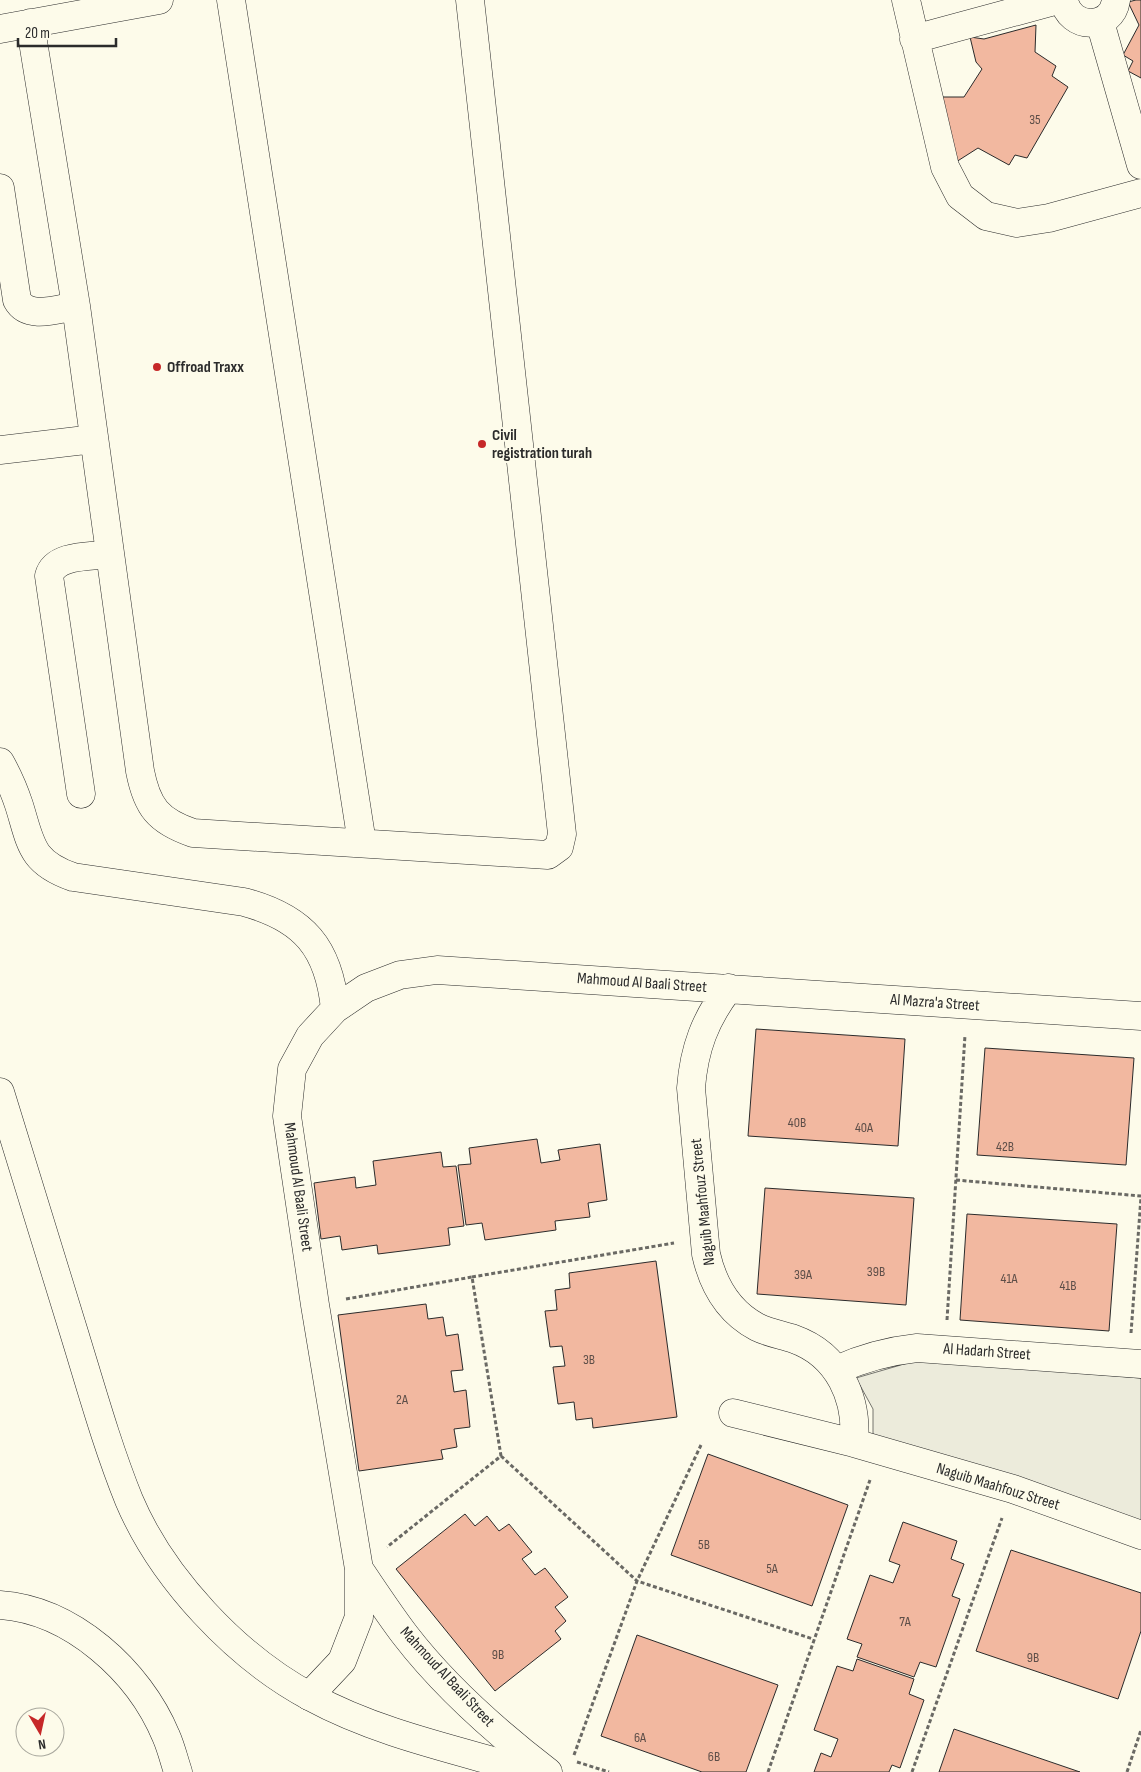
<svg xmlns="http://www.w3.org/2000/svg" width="1141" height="1772" font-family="'Sofia Sans Condensed',sans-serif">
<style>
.green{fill:#ecebdb;stroke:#74746e}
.building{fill:#f2b8a0;stroke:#2b2b2b}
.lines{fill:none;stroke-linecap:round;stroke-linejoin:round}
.minor-casing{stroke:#2b2b2b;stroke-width:29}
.trunk-casing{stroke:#2b2b2b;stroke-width:29}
.path{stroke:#6a6964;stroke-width:3;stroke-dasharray:4 2.5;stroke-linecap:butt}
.minor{stroke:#fdfbea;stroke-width:28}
.trunk{stroke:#fdfbea;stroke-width:28}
.poi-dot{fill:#c62828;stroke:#fdfbea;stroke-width:2}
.labels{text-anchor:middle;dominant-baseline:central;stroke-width:4;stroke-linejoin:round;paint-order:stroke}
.number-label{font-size:14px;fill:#5d4e48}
.poi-label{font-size:16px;font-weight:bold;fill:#2b2b2b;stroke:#fdfbea;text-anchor:start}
.street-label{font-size:16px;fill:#2b2b2b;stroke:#fdfbea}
</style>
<rect width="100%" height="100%" fill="#fdfbea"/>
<path class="green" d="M 918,1360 L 1141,1378 L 1141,1521 L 873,1436 L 873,1409 L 856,1378 Z"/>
<path class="building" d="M 1136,0 L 1141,0 L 1141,78 L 1128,71 L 1133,61 L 1123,55 L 1139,25 L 1128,2 Z
M 1036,25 L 1035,52 L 1056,66 L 1052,76 L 1068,87 L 1027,158 L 1015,155 L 1009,165 L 978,148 L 956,162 L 934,97 L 964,97 L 982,69 L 976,62 L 970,37 L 984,39 Z
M 756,1029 L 905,1039 L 898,1146 L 748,1136 Z
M 985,1048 L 1134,1058 L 1126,1165 L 977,1155 Z
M 537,1139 L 541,1163 L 560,1160 L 558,1150 L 600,1144 L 607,1200 L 588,1203 L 590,1217 L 555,1221 L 556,1230 L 485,1240 L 482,1223 L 466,1225 L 458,1165 L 471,1164 L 469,1148 Z
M 441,1152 L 443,1167 L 456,1166 L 464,1226 L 448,1228 L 450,1245 L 378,1254 L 377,1245 L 342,1250 L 340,1236 L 321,1239 L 314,1183 L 355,1177 L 356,1188 L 376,1185 L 373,1161 Z
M 765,1188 L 914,1198 L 906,1305 L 757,1294 Z
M 967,1214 L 1117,1224 L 1109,1331 L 960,1320 Z
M 656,1261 L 677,1417 L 593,1428 L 592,1418 L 576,1420 L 574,1402 L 558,1404 L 553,1367 L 565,1366 L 562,1346 L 550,1347 L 545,1311 L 557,1310 L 555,1290 L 570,1288 L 569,1273 Z
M 426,1304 L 428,1319 L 443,1317 L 446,1336 L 458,1334 L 463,1370 L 451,1371 L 454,1392 L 466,1390 L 470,1427 L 454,1429 L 457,1447 L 441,1450 L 443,1459 L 359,1471 L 338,1315 Z
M 708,1454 L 848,1505 L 812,1606 L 671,1555 Z
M 465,1514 L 475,1526 L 487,1516 L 499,1531 L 509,1524 L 532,1552 L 522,1559 L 535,1575 L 545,1568 L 568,1597 L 555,1607 L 566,1621 L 555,1631 L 561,1639 L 495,1691 L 396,1569 Z
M 903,1522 L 957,1541 L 951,1559 L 964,1564 L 952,1596 L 960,1599 L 936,1667 L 920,1662 L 914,1677 L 857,1657 L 862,1644 L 847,1639 L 870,1575 L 893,1583 L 900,1565 L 889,1561 Z
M 1011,1550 L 1141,1593 L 1141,1631 L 1118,1699 L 976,1651 Z
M 637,1635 L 778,1685 L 746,1772 L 702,1772 L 601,1736 Z
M 857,1659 L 914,1679 L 909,1694 L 924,1700 L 900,1768 L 892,1765 L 889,1772 L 814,1772 L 821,1753 L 831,1757 L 838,1739 L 814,1730 L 837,1666 L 853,1671 Z
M 954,1729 L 1080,1772 L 939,1772 Z"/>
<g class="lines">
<g class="minor-casing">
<path id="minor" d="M 231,0 L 362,843
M 906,0 L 945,167 L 960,196 L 986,216 L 1017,223 L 1049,218 L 1141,193
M 1064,0 C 1069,30 1112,31 1116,0
M 1100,22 L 1141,165
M 30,23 L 76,306 L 140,771 C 147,807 158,821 193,833 L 548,855 L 559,847 L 562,834 L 470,0
M 0,29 L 159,0
M 914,39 L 1058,0
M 0,188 L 17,300 C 28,320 57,309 76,306
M 0,450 L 94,439
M 0,762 C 8,776 14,790 19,805 C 31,843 30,862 73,877 L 244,902 C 304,918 329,948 335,1009
M 81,794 L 49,576 C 55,554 90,557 110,554
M 729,988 C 705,1019 694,1049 691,1088 L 706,1254 C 713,1285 729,1312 757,1327 C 769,1333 782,1335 794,1339 C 839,1355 858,1399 854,1443
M 836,1370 C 863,1358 888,1351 917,1348 L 1141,1364
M 733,1413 L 854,1443 L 1013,1489 L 1141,1535
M 359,1569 C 374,1591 389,1614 405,1635 C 445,1687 496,1732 548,1772
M 309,1696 L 342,1661 L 359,1617 L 359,1569 L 315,1305 L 287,1116 L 292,1069 L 310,1036 L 335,1009 L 366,988 L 400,975 L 437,970 L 1141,1016"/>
</g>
<g class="trunk-casing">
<path id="trunk" d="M 0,1092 C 24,1170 48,1248 72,1326 C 90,1384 106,1443 129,1500 C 162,1578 236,1657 311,1697 C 379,1734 458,1750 532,1772
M 0,1605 C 72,1610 139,1671 166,1736 C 171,1747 174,1760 178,1772"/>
</g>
<path class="path" d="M 956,1180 L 1141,1196
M 472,1277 L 674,1243
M 346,1299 L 472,1277 L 501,1456 L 387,1547
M 947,1320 L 965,1035
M 1131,1333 L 1141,1197
M 501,1456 L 637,1581 L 813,1639
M 574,1755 L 637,1581 L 701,1445
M 577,1762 L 609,1772
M 768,1772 L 870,1480
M 912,1772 L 1002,1518
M 1127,1772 L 1141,1730"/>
<use href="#minor" class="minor"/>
<use href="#trunk" class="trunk"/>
</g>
<g class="poi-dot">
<circle cx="157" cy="367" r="5"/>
<circle cx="482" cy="444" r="5"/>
</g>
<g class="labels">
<g class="number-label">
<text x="1035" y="119">35</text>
<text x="797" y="1122">40B</text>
<text x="864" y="1127">40A</text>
<text x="1005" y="1146">42B</text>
<text x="876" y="1271">39B</text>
<text x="803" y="1274">39A</text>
<text x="1009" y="1278">41A</text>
<text x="1068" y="1285">41B</text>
<text x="589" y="1359">3B</text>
<text x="402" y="1399">2A</text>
<text x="704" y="1544">5B</text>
<text x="772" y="1568">5A</text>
<text x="905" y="1621">7A</text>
<text x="498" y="1654">9B</text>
<text x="1033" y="1657">9B</text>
<text x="640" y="1737">6A</text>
<text x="714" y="1756">6B</text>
</g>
<g class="poi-label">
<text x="167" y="367">Offroad Traxx</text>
<text x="492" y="435">Civil<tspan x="492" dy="18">registration turah</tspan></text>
</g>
<g class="street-label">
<text transform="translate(642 983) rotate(4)">Mahmoud Al Baali Street</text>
<text transform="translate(935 1003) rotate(4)">Al Mazra'a Street</text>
<text transform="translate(298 1187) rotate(82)">Mahmoud Al Baali Street</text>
<text transform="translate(703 1202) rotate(-96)">Naguib Maahfouz Street</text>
<text transform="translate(987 1352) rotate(4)">Al Hadarh Street</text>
<text transform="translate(998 1487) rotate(17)">Naguib Maahfouz Street</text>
<text transform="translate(447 1677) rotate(47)">Mahmoud Al Baali Street</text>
</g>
</g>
<g transform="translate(40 1732) rotate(171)"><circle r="24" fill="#fdfbea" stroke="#a9a89e"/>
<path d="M0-4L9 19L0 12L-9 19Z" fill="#c62828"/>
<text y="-8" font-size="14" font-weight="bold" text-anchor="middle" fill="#2b2b2b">N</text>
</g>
<path d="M18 38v8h98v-8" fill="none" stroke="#2b2b2b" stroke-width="2.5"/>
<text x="25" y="38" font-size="15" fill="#2b2b2b" stroke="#fdfbea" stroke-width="4" paint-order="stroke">20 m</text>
</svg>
